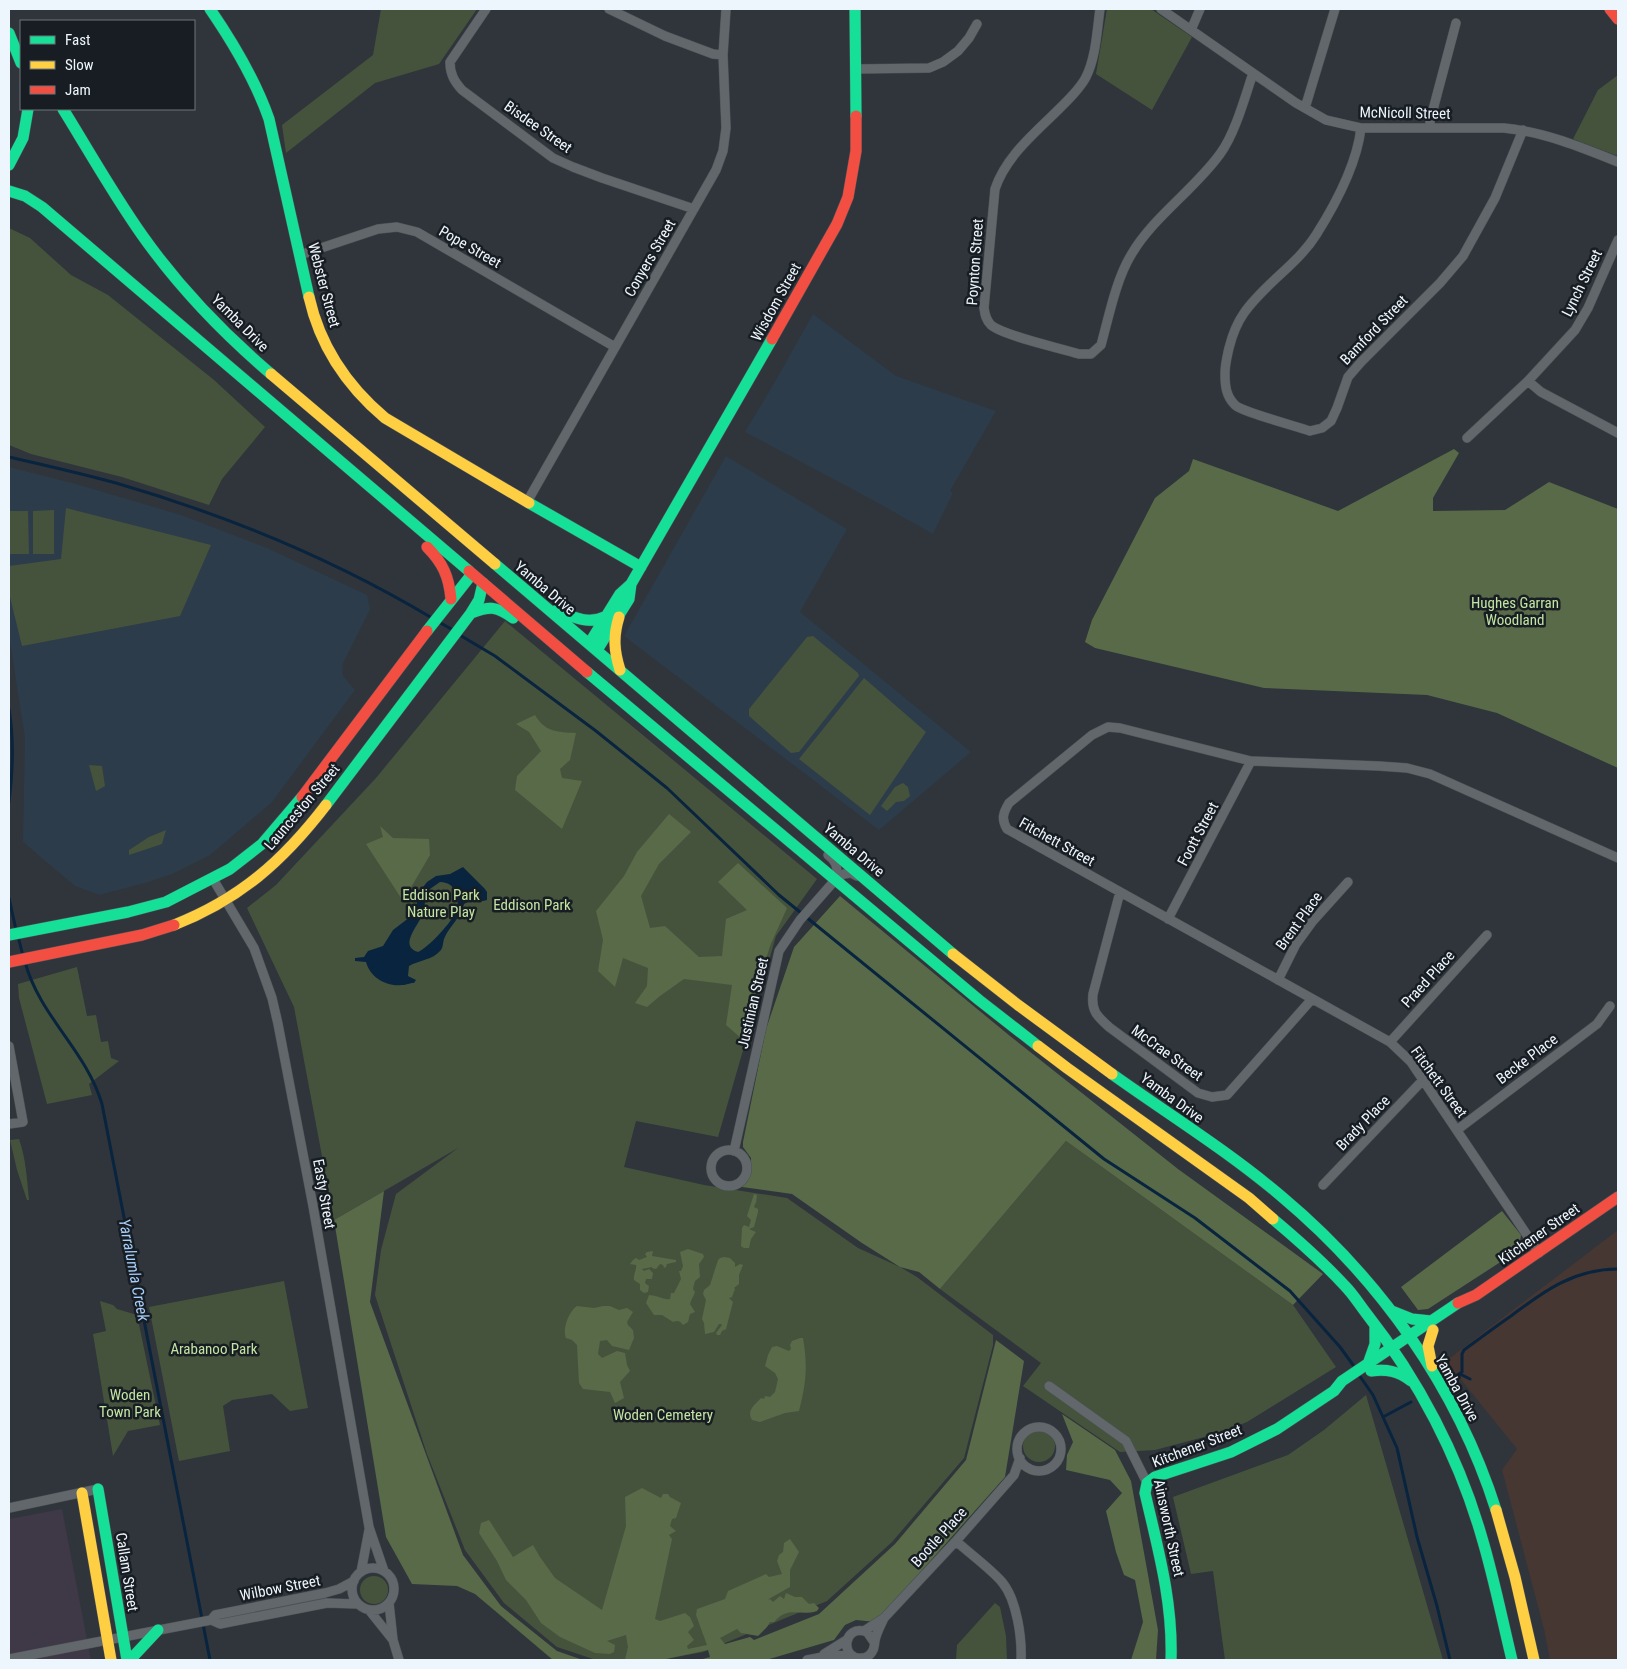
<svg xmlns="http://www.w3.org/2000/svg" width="1627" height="1669" font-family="'Roboto Condensed',sans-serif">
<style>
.commercial{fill:#3e3847}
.built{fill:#2c3c4a}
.medical{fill:#463732}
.green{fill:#46533c}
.forest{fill:#586a48}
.water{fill:#09243e;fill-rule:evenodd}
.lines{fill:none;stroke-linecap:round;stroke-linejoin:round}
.stream{stroke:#09243e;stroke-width:3}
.street-casing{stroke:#4c5156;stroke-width:10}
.fast-casing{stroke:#4c5156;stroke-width:12}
.slow-casing{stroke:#4c5156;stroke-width:12}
.jam-casing{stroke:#4c5156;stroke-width:12}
.street{stroke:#61676b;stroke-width:9}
.fast{stroke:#16e098;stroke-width:11}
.slow{stroke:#ffcf43;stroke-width:11}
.jam{stroke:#f24e42;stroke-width:11}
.labels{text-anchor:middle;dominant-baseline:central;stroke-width:5;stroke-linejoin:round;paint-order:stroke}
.street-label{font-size:15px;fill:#eef6fd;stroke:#171d22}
.park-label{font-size:15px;fill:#c3e5a3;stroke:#171d22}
.water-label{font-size:16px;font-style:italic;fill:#a7cffb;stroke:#171d22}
</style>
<rect width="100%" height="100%" fill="#2f353b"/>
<path class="commercial" d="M 62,1509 L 91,1660 L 9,1660 L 9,1519 Z"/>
<path class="built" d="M 813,314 L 896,376 L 996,411 L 950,491 L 953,493 L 933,534 L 869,498 L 745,432 L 776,380 Z
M 726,456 L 847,529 L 800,612 L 971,752 L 879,830 L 624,636 Z
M 9,467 L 76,484 L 181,515 L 267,548 L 367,595 L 370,609 L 342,665 L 343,676 L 355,690 L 272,802 L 210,855 L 172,874 L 145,883 L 99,895 L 75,886 L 23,842 L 25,738 L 9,635 Z"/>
<path class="medical" d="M 1618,1230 L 1618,1660 L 1550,1660 L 1544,1629 L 1502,1470 L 1517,1449 L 1446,1361 Z"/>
<path class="green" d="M 381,9 L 477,9 L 439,64 L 375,83 L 286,153 L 282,125 L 373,55 Z
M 1107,9 L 1151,9 L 1192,37 L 1152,110 L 1096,74 Z
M 1618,75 L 1618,156 L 1573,139 L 1598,90 Z
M 9,228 L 30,238 L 71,275 L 108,295 L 214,380 L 265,427 L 222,479 L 209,505 L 122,477 L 31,454 L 9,445 Z
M 66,508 L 211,545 L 180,616 L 22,646 L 9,593 L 9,566 L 61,559 Z
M 54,510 L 54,554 L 33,554 L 33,511 Z
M 9,511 L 28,511 L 29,554 L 9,554 Z
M 505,621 L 817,879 L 776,936 L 718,1137 L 636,1121 L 624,1167 L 704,1185 L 787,1198 L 858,1248 L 900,1267 L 917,1277 L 993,1335 L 993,1345 L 964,1458 L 892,1542 L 827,1601 L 703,1652 L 661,1660 L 596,1660 L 557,1647 L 504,1603 L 465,1550 L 427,1454 L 375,1295 L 381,1250 L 396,1194 L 458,1148 L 334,1220 L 294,1007 L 247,908 L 276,885 L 376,778 Z
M 813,636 L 858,673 L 859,676 L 799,752 L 791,753 L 749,716 L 749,709 L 807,637 Z
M 864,678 L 926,732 L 870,815 L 799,759 Z
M 89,765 L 102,766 L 105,786 L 96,791 Z
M 903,783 L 908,787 L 910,796 L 904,801 L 896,802 L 887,811 L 881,806 L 895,787 Z
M 166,830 L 162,844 L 129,855 L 129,850 L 149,837 Z
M 77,967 L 87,1016 L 96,1015 L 101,1042 L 108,1041 L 111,1058 L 119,1061 L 89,1084 L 92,1095 L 47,1104 L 19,998 L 18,984 Z
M 19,1139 C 26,1159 27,1179 29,1200 L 27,1200 L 17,1170 L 10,1140 Z
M 1066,1141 L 1293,1305 L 1336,1367 L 1247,1422 L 1219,1433 L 1155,1450 L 1120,1452 L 1023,1386 L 1041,1363 L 940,1289 Z
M 284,1281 L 308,1408 L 290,1411 L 272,1394 L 232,1400 L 223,1406 L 230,1451 L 179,1461 L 149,1307 Z
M 100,1301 L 113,1305 L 117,1309 L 137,1315 L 160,1425 L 128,1431 L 113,1456 L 93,1334 L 106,1331 Z
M 1366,1395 L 1443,1660 L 1225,1660 L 1213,1571 L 1191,1574 L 1173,1497 L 1288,1455 L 1324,1430 Z
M1023 1446a16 16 0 1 1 32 0a16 16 0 1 1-32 0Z
M360 1590a14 14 0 1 1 28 0a14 14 0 1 1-28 0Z
M 995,1603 L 1000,1607 L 1006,1636 L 1007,1660 L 956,1660 L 957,1645 Z"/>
<path class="forest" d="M 1454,449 L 1459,453 L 1433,498 L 1433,511 L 1505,510 L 1549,482 L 1618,509 L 1618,768 L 1497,713 L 1427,695 L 1264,688 L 1095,648 L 1085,642 L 1092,620 L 1155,498 L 1189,471 L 1193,459 L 1338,511 Z
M 535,715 C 545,732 557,732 576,733 L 570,760 L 560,769 L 562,778 L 582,781 L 562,829 L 515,790 L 517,776 L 541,751 L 529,732 L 516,724 Z
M 669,814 L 691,832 L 659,864 L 641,896 L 650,928 L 665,926 L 699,957 L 722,956 L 726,919 L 747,910 L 718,882 L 738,863 L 787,908 L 770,946 L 742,1039 L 726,1025 L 732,985 L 684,979 L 660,996 L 647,1007 L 635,1003 L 647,986 L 648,968 L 623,958 L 615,987 L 598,971 L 603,940 L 596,911 L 624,876 L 637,852 Z
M 380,826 L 393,838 L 429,839 L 430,855 L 403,901 L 366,844 L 383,837 Z
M 840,896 L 1010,1036 L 1178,1169 L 1323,1274 L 1293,1305 L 1066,1141 L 940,1289 L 919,1272 L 900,1267 L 862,1243 L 792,1194 L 742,1187 L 750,1171 L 751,1158 L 743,1147 L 743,1142 L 766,1029 L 794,947 Z
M 384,1191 L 370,1302 L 463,1555 L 501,1606 L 557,1651 L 583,1660 L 553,1660 L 475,1594 L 457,1586 L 412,1584 L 386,1537 L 334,1220 Z
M 754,1194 L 757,1195 L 756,1203 L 755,1204 L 754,1207 L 758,1209 L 758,1212 L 754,1227 L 749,1229 L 756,1232 L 751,1239 L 749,1248 L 744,1248 L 741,1246 L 742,1228 L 744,1225 L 749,1227 L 751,1220 L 747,1216 Z
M 1502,1211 L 1521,1235 L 1519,1250 L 1428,1309 L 1418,1310 L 1401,1287 Z
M 688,1249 L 703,1254 L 704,1257 L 699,1264 L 700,1277 L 695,1281 L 693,1289 L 695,1292 C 694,1296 691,1299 690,1304 L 695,1312 L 690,1314 L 688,1322 L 683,1325 C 680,1321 678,1320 673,1322 L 662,1315 L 654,1315 L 646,1303 L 649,1295 C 657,1295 663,1300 670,1299 L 671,1293 L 674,1293 L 681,1279 L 679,1271 L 681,1271 L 683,1266 L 680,1252 Z
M 653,1251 L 652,1256 L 676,1260 L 676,1262 L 667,1264 L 666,1267 L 664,1268 L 663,1265 L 660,1264 L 656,1269 L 652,1268 L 652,1267 L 642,1269 L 644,1271 L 649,1269 L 653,1273 L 652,1279 L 646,1279 L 645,1283 L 649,1286 L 648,1292 L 644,1293 L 640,1290 L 640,1284 L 634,1280 C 633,1275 637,1269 636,1265 L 630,1264 L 633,1260 L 636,1258 L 639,1260 L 647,1257 L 645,1254 L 647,1252 Z
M 724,1257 L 730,1258 L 735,1263 L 735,1267 L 740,1264 L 743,1265 L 739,1275 L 739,1284 L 734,1288 L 735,1289 L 732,1297 L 729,1298 L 733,1302 L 726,1329 L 722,1331 L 720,1335 L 717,1335 L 716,1333 L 722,1325 L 721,1324 L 719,1324 L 714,1332 L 705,1334 L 704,1323 L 702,1319 L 706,1300 L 703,1294 L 704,1290 L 710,1285 L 718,1260 L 720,1258 Z
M 577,1306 L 594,1308 L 603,1306 L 610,1306 L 619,1310 L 627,1308 L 633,1312 L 627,1322 L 628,1325 L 633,1330 L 634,1338 L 629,1350 L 612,1346 L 607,1340 L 600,1341 L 598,1354 L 602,1358 L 617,1351 L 625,1353 L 627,1365 L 630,1371 L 620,1382 L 624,1398 L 615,1403 L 610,1392 L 583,1389 L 579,1383 L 577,1345 L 572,1340 L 566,1338 C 562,1329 569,1311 577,1306 Z
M 800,1338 L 803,1338 C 808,1367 806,1383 799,1411 L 785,1413 L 760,1422 L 752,1420 C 746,1410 755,1405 761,1398 L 764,1399 L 765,1396 L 770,1397 L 775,1392 L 778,1379 L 775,1373 L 765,1366 L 768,1355 L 772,1347 L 777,1346 L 789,1351 L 791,1349 L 790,1345 L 792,1341 Z
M 996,1340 L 1024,1361 L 1005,1477 L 876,1622 L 856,1620 L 845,1625 L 834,1640 L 766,1660 L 699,1660 L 710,1657 L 708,1650 L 661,1660 L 625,1660 L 628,1647 L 626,1635 L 607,1641 L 615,1645 L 614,1652 L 610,1654 L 595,1653 L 560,1637 L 541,1623 L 526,1600 L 506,1580 L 497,1561 L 479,1533 L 481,1523 L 489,1520 L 513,1557 L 533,1545 L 540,1557 L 555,1578 L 602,1610 L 626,1526 L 625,1497 L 642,1488 L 661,1498 L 663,1494 L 668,1494 L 670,1497 L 681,1503 L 676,1518 L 672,1519 L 670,1526 L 676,1531 L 669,1535 L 672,1539 L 655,1619 L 660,1621 L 685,1613 L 690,1617 L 694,1626 L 688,1632 L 694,1640 L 687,1646 L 688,1649 L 707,1645 L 696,1615 L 697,1609 L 725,1599 L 728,1591 L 766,1574 L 769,1577 L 782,1574 L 777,1561 L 779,1555 L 783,1552 L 784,1543 L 790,1539 L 799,1552 L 790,1570 L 790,1587 L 767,1600 L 770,1599 L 773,1602 L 780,1596 L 784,1599 L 786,1593 L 795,1597 L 802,1597 L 809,1604 L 814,1603 L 819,1608 L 817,1611 C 799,1617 789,1605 774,1622 L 770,1622 L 767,1627 L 758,1636 L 741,1633 L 737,1629 L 720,1638 L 725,1644 L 750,1637 L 754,1640 L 819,1614 L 895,1544 L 966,1460 Z
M 1062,1414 L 1115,1450 L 1131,1481 L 1158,1630 L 1156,1660 L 1131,1660 L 1143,1622 L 1135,1580 L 1124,1575 L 1116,1552 L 1106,1511 L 1122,1493 L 1110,1480 L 1066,1470 L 1067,1455 L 1073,1442 Z"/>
<path class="water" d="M 463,867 L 485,889 L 487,892 L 487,900 L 483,901 C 478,899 469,901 464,904 C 461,918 449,926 444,939 C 443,942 443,947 441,950 C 433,960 419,960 409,966 L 408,976 L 416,980 L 414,983 C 409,983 407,985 402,985 C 386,987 370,977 366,962 L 355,961 L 355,958 L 364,957 L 368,951 L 383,946 L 393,930 L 414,914 L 420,891 L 427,882 L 436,876 L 450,874 ZM 440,882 C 455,882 461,897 456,911 C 453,921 428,948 418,952 C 398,946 419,925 422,915 C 425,907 425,899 427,891 Z"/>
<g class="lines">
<path class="stream" d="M 9,457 C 44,465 80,473 116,483 C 226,515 333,559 432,618
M 437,621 L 453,630
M 458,634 L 495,656 L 596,731 L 667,788 L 779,895 L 1104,1159 L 1195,1218 L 1290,1291 L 1340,1347 L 1356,1369
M 9,709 C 14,739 13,771 9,802
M 9,898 L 16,930
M 18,936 L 23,956
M 25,962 C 40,1017 86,1050 102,1104 L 210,1660
M 1460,1374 L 1470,1379
M 1359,1375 L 1373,1395 L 1397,1448 L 1417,1537 L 1437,1606 L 1450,1660
M 1456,1376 L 1462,1372 L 1462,1354 L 1464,1350 C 1479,1339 1495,1327 1511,1316 C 1544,1291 1574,1269 1618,1269
M 1383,1417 L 1411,1402"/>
<g class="street-casing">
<path id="street" d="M 486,9 L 450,62 C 450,74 454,81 462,90 L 553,158 L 573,167 L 602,178 L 694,209
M 609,9 L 665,36 L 713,54 L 723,55
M 1100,9 C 1097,30 1096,57 1086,77 C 1080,89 1069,99 1059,109 C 1035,133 1006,156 995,189 L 984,308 C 985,315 986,320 991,325 C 1004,336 1060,348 1079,354 L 1091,354 L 1101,345 C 1109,316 1116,280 1131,255 C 1153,217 1194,190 1220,154 C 1235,134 1245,97 1253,73
M 1161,9 L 1296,103 L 1326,120 L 1361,128 L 1504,128 C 1544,132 1581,147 1618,162
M 1191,30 L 1200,9
M 855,69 L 929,68 L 943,62 L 958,51 L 969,38 L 977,24
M 1305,108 L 1335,9
M 1361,128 C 1357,163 1335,205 1316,235 C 1297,265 1264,284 1244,313 C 1237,323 1232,336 1229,348 C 1227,357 1225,364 1225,374 C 1225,386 1226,396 1235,405 C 1242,412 1296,426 1310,431 L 1322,428 L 1331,421 L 1337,408 L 1348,377 L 1361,362 L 1440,283 L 1463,256 L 1495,198 L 1523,130
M 1430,128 L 1430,121 L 1456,23
M 300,255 L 378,229 L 397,227 L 417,232 L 615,347
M 1528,381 L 1541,392 L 1618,433
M 1467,438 L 1528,381 L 1575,330 L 1588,308 L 1618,240
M 527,502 L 716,170 L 723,151 L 726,128 L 723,55 L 726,9
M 828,855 C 837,862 838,868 836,879
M 213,879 L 254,948 L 272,998 L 278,1024 L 313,1206 L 369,1527 L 384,1571
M 1120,892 L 1093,994 C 1091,1011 1097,1016 1109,1027 L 1198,1093 L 1212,1097 L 1227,1095 L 1312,999
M 1168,919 L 1251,761
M 1278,980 L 1296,944 L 1312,922 L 1348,882
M 1390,1042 L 1487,935
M 9,1046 L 23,1122 L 9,1124
M 1457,1130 L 1597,1024 L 1610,1006
M711 1168a18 18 0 1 1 36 0a18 18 0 1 1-36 0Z
M 734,1151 L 779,951 L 800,920 L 836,879 L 844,874 L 851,873 L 857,876
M 1323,1185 L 1423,1080
M 1539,1253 L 1411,1062 L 1390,1042 L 1007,829 C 1001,819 1003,813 1009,803 L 1092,735 L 1108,727 L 1120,728 L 1251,761 L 1379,766 L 1407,768 L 1430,774 L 1618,858
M 1049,1386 L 1126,1441 L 1147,1483
M1017 1449a22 22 0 1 1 44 0a22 22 0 1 1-44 0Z
M 9,1508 L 98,1489
M 956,1541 C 969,1553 991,1569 1002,1582 C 1017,1600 1022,1638 1021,1660
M352 1589a21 21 0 1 1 42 0a21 21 0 1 1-42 0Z
M 361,1572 L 369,1530
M 354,1581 L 339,1589 L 325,1593 L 215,1615 L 211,1620 L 220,1624 L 327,1603 L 357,1604
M 389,1603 L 393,1640 L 399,1660
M 369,1610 L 393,1640
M 864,1631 L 884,1618 L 956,1541 L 1014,1475 L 1020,1458
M 874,1642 L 867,1632 C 842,1623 840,1661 862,1658 C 866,1658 870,1655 872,1652 C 875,1648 874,1645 875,1641 C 876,1633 881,1625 884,1618
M 824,1654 L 848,1639
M 9,1659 L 211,1620
M 807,1660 L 833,1655 L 853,1656"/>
</g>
<g class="fast-casing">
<path id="fast" d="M 210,9 C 234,44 255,79 269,119 L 309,297
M 855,9 L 856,116
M 9,33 L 21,63
M 63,109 C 89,151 113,194 142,235 C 178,286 223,333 271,374
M 9,165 L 23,138 L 28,109
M 9,191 L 25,196 L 42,207 L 469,571
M 529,503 L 641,567
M 495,564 L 953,954
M 557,610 C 575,618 588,625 607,616
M 471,613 C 490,606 496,606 513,618
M 427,631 L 472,574
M 589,644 L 620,594 L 631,584
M 597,650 L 629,599 L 631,584 L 772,339
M 587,672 L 979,1000 L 1038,1046
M 326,805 L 471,613 L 479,600 L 483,583
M 9,935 L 128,912 L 166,902 L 230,869 L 262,844 L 302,797
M 1112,1074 C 1168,1114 1228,1151 1281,1196 C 1379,1278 1457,1387 1496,1510
M 1273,1219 C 1298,1240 1323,1262 1345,1286 C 1353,1294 1359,1304 1366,1313 C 1418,1379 1459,1457 1482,1538 C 1494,1578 1502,1619 1512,1660
M 1392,1311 L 1412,1319 L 1431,1321
M 1368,1364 L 1375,1344 L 1375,1325
M 1371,1371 C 1387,1369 1398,1371 1411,1381
M 98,1489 L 127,1660
M 130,1660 L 158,1630
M 1171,1660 C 1173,1602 1158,1549 1145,1493 L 1147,1483 L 1155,1477 L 1231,1452 L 1277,1429 L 1334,1391 L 1342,1381 L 1458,1303"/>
</g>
<g class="slow-casing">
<path id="slow" d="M 309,297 C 320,346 347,386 385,418 L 529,503
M 271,374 L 495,564
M 619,617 C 613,636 614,651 620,670
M 174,925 C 240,899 283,861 326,805
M 953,954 L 1018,1005 L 1112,1074
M 1038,1046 L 1067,1068 L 1249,1198 L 1273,1219
M 1432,1366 L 1428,1346 L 1433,1330
M 82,1493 L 111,1660
M 1496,1510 L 1515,1577 L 1534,1660"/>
</g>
<g class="jam-casing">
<path id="jam" d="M 1610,9 L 1618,19
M 772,339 L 837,224 L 848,197 L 856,151 L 856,116
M 427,547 C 443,563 449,577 451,599
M 469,571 L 587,672
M 302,797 L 427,631
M 9,962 L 142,935 L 174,925
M 1458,1303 L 1476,1295 L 1618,1197"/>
</g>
<use href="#street" class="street"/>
<use href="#fast" class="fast"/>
<use href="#slow" class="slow"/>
<use href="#jam" class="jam"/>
</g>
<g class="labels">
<g class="street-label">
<text transform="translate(1405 113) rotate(1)">McNicoll Street</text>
<text transform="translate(538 127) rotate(35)">Bisdee Street</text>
<text transform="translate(470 247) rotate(30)">Pope Street</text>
<text transform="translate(650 258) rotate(-60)">Conyers Street</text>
<text transform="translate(975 262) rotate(-86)">Poynton Street</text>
<text transform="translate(1582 283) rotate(-64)">Lynch Street</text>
<text transform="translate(324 285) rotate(75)">Webster Street</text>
<text transform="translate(776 302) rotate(-61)">Wisdom Street</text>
<text transform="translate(240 323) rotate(45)">Yamba Drive</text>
<text transform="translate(1374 330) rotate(-46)">Bamford Street</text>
<text transform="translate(545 588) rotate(40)">Yamba Drive</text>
<text transform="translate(302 807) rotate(-50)">Launceston Street</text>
<text transform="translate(1198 834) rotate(-62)">Foott Street</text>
<text transform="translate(1057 842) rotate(29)">Fitchett Street</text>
<text transform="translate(854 850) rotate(40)">Yamba Drive</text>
<text transform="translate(1299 921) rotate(-54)">Brent Place</text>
<text transform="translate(1428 979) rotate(-48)">Praed Place</text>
<text transform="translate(753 1003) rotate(-77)">Justinian Street</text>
<text transform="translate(1167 1053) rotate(36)">McCrae Street</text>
<text transform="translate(1527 1059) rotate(-37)">Becke Place</text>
<text transform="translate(1439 1082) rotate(54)">Fitchett Street</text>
<text transform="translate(1172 1098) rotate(36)">Yamba Drive</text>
<text transform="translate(1363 1123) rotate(-46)">Brady Place</text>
<text transform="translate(324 1194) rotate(80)">Easty Street</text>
<text transform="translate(1539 1234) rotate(-35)">Kitchener Street</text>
<text transform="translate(1457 1388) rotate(61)">Yamba Drive</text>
<text transform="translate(1197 1446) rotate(-21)">Kitchener Street</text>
<text transform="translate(1169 1528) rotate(78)">Ainsworth Street</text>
<text transform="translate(939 1537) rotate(-48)">Bootle Place</text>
<text transform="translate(127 1572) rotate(81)">Callam Street</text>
<text transform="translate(280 1588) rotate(-11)">Wilbow Street</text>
</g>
<g class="park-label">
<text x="1515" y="603">Hughes Garran<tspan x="1515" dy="17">Woodland</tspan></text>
<text x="441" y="895">Eddison Park<tspan x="441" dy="17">Nature Play</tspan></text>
<text x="532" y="905">Eddison Park</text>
<text x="214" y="1349">Arabanoo Park</text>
<text x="130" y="1395">Woden<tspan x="130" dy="17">Town Park</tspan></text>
<text x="663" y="1415">Woden Cemetery</text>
</g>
<g class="water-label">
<text transform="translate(134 1270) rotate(79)">Yarralumla Creek</text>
</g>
</g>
<rect width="1627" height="1669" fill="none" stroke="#eef6fd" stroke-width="20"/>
<rect x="20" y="20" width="175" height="90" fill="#171d22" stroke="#6d747a"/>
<rect x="30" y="36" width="25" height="8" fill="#16e098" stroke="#6d747a"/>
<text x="65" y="45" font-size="15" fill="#eef6fd">Fast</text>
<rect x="30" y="61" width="25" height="8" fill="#ffcf43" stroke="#6d747a"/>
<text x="65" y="70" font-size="15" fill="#eef6fd">Slow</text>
<rect x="30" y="86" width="25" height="8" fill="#f24e42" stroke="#6d747a"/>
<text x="65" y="95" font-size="15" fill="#eef6fd">Jam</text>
</svg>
